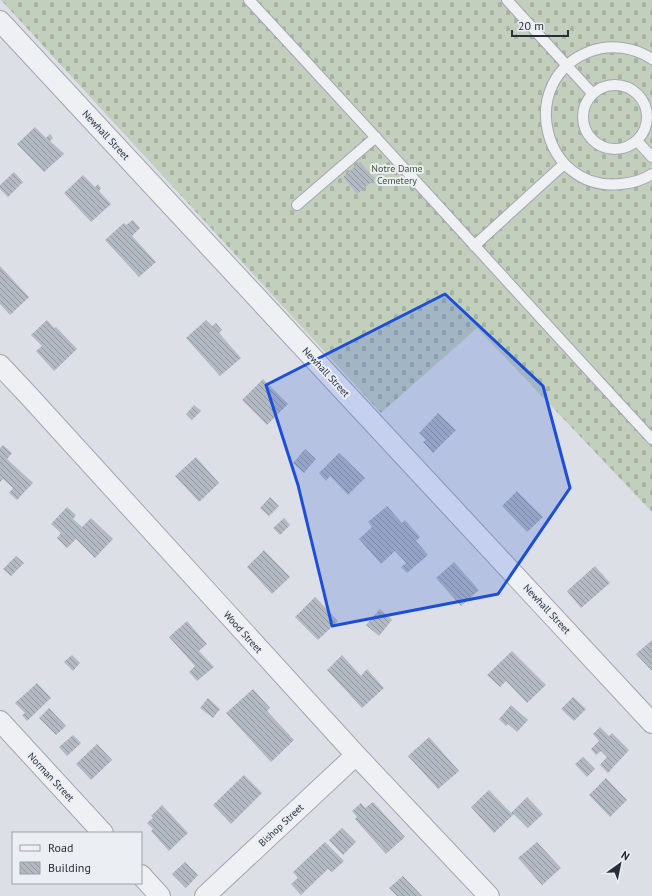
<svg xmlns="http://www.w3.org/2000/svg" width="652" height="896" font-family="'PT Sans',sans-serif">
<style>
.cemetery{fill:url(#cemetery-stones)}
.building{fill:url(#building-back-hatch)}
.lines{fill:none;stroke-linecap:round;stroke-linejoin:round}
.lane-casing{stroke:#a2a6af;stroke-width:12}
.street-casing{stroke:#a2a6af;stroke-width:22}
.lane{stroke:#eef0f4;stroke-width:10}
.street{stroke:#eef0f4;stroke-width:20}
.marked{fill:#1d4ed8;fill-opacity:0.2;stroke:#1d4ed8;stroke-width:3;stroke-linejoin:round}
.labels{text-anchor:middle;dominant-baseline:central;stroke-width:4;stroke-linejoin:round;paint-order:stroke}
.street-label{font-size:10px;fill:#262e3b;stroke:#ebeef3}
.park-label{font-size:10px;fill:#3b5634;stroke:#ebeef3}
</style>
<defs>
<pattern id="cemetery-stones" width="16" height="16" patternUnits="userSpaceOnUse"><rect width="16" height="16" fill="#c2cfbd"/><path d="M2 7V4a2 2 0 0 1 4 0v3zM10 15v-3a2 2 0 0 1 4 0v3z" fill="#a7b2a3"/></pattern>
<pattern id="building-back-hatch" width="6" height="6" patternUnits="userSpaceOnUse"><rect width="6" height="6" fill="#b3b9c2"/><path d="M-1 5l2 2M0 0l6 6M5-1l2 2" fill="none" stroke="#91979f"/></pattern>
</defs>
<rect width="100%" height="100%" fill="#dcdfe5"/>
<path class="cemetery" d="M 1,0 L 652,0 L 652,512 L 477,328 L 381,413 Z"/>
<path class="building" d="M 35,127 L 46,138 L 50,134 L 53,138 L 50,141 L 64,154 L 44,172 L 17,144 Z
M 360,162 L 375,179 L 357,194 L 343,177 Z
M 14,172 L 23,182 L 8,197 L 0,189 L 0,185 Z
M 83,175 L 95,187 L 98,184 L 101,188 L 99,191 L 111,204 L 91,222 L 64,193 Z
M 133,220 L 140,228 L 132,236 L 156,262 L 139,277 L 105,240 L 124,223 L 126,225 Z
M 0,266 L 29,297 L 10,315 L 0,304 Z
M 47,320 L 54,328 L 56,327 L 77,349 L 54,371 L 36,351 L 42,346 L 31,335 Z
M 206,320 L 212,326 L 216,323 L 222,330 L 219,333 L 241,358 L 220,376 L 186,338 Z
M 263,379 L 288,404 L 267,425 L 242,400 Z
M 194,405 L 201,411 L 192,420 L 186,414 Z
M 438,413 L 456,430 L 433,453 L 423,442 L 426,440 L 419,433 Z
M 3,445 L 12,453 L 7,459 L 33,483 L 17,500 L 9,493 L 13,488 L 3,479 L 0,482 L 0,448 Z
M 305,449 L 316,459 L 304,473 L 293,463 Z
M 339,453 L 365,478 L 348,495 L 330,476 L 326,481 L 319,473 Z
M 196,457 L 219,483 L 199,502 L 175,476 Z
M 517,491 L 543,517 L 527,532 L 502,506 Z
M 270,497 L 279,506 L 269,516 L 260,508 Z
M 387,506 L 402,523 L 405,520 L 420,537 L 416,541 L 428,555 L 407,573 L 401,567 L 406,563 L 395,551 L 381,564 L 359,539 L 372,527 L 368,522 Z
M 67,507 L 76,515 L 73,519 L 82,527 L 91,518 L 113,539 L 95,558 L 76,539 L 67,548 L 57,538 L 61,533 L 51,524 Z
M 284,518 L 290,525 L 280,535 L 273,528 Z
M 264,550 L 290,577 L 272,594 L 247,567 Z
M 16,556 L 24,563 L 11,576 L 3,569 Z
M 454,562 L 479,590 L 461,606 L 436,578 Z
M 595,566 L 610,583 L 581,608 L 567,591 Z
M 315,597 L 338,621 L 318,640 L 295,617 Z
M 380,609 L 392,620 L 379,636 L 366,625 Z
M 187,621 L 207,644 L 199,651 L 214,667 L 197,681 L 189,672 L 195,666 L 169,637 Z
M 652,640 L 652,671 L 636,654 Z
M 512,651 L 546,685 L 527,703 L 506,681 L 500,687 L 487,675 Z
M 72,655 L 80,663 L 73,671 L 64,662 Z
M 342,655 L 361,676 L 367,669 L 384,688 L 362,708 L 327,670 Z
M 37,683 L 51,698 L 27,721 L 22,715 L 25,713 L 15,703 Z
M 253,689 L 270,708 L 267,711 L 294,740 L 271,762 L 226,713 Z
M 573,697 L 586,709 L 574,721 L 561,709 Z
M 208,698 L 220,709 L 213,718 L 200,708 Z
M 511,705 L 528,720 L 517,732 L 508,724 L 506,726 L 499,719 Z
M 49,708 L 66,726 L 56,735 L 39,718 Z
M 600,727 L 609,736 L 612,733 L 629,750 L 608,773 L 600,765 L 607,757 L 601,751 L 596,755 L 591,749 L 599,741 L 593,734 Z
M 73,735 L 81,743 L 67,756 L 59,747 Z
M 429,737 L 459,771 L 438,789 L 408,756 Z
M 97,744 L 112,760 L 91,780 L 76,764 Z
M 583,757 L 595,769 L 587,777 L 575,764 Z
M 244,775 L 262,793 L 231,824 L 213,805 Z
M 606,778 L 627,800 L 610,817 L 589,795 Z
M 489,790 L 511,813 L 527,797 L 543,814 L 528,828 L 514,814 L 494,833 L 471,807 Z
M 373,802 L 405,837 L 386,854 L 355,819 L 357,817 L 352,811 L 361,803 L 365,808 Z
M 162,805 L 188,833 L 169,851 L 151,831 L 153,829 L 147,823 L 153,818 L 151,816 Z
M 342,828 L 356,842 L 343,855 L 329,840 Z
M 325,842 L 344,861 L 332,872 L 328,869 L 301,895 L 291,884 L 298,878 L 293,872 Z
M 537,842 L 561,868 L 542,885 L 518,858 Z
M 185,862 L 198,875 L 186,888 L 172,874 Z
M 403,876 L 422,896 L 397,896 L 389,888 Z"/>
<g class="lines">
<g class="lane-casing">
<path id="lane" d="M 249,0 C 384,145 517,293 652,439
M 507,0 L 592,93
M 652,59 C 634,47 611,44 591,51 C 515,79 542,193 621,184 C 632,183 643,180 652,174
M583 117a32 32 0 1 1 64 0a32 32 0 1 1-64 0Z
M 637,141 L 652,157
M 297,205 L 376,137
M 474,246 L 564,164"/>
</g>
<g class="street-casing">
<path id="street" d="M 0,21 L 652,723
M 0,365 L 29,396 L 356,755 L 489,896
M 0,721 L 103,833
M 141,875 L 160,896
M 205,896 L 356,755"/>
</g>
<use href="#lane" class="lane"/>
<use href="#street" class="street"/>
</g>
<path class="marked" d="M 445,294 L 543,386 L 570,488 L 498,594 L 332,626 L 298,485 L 266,385 Z"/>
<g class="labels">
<g class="street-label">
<text transform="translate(106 135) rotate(47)">Newhall Street</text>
<text transform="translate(326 372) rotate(47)">Newhall Street</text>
<text transform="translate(547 609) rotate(47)">Newhall Street</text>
<text transform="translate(243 632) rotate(48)">Wood Street</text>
<text transform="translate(51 777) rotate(47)">Norman Street</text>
<text transform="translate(281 825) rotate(-43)">Bishop Street</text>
</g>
<g class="park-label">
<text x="397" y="168">Notre Dame<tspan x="397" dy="12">Cemetery</tspan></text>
</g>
</g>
<rect x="12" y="832" width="130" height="52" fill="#ebeef3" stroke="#9ca1a9"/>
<rect x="20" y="845" width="20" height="6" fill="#eef0f4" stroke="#9ca1a9"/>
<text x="48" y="852" font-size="12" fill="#262e3b">Road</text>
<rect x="20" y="862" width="20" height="12" fill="url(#building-back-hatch)" stroke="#9ca1a9"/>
<text x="48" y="872" font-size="12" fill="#262e3b">Building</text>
<g transform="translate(620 864) rotate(33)" stroke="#ebeef3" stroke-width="3" paint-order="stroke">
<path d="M0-3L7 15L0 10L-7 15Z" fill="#262e3b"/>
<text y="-6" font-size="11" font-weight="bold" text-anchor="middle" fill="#262e3b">N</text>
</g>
<path d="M512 30v6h56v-6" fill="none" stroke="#262e3b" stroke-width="2"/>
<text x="518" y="30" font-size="12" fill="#262e3b" stroke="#ebeef3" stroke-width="3" paint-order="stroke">20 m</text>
</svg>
